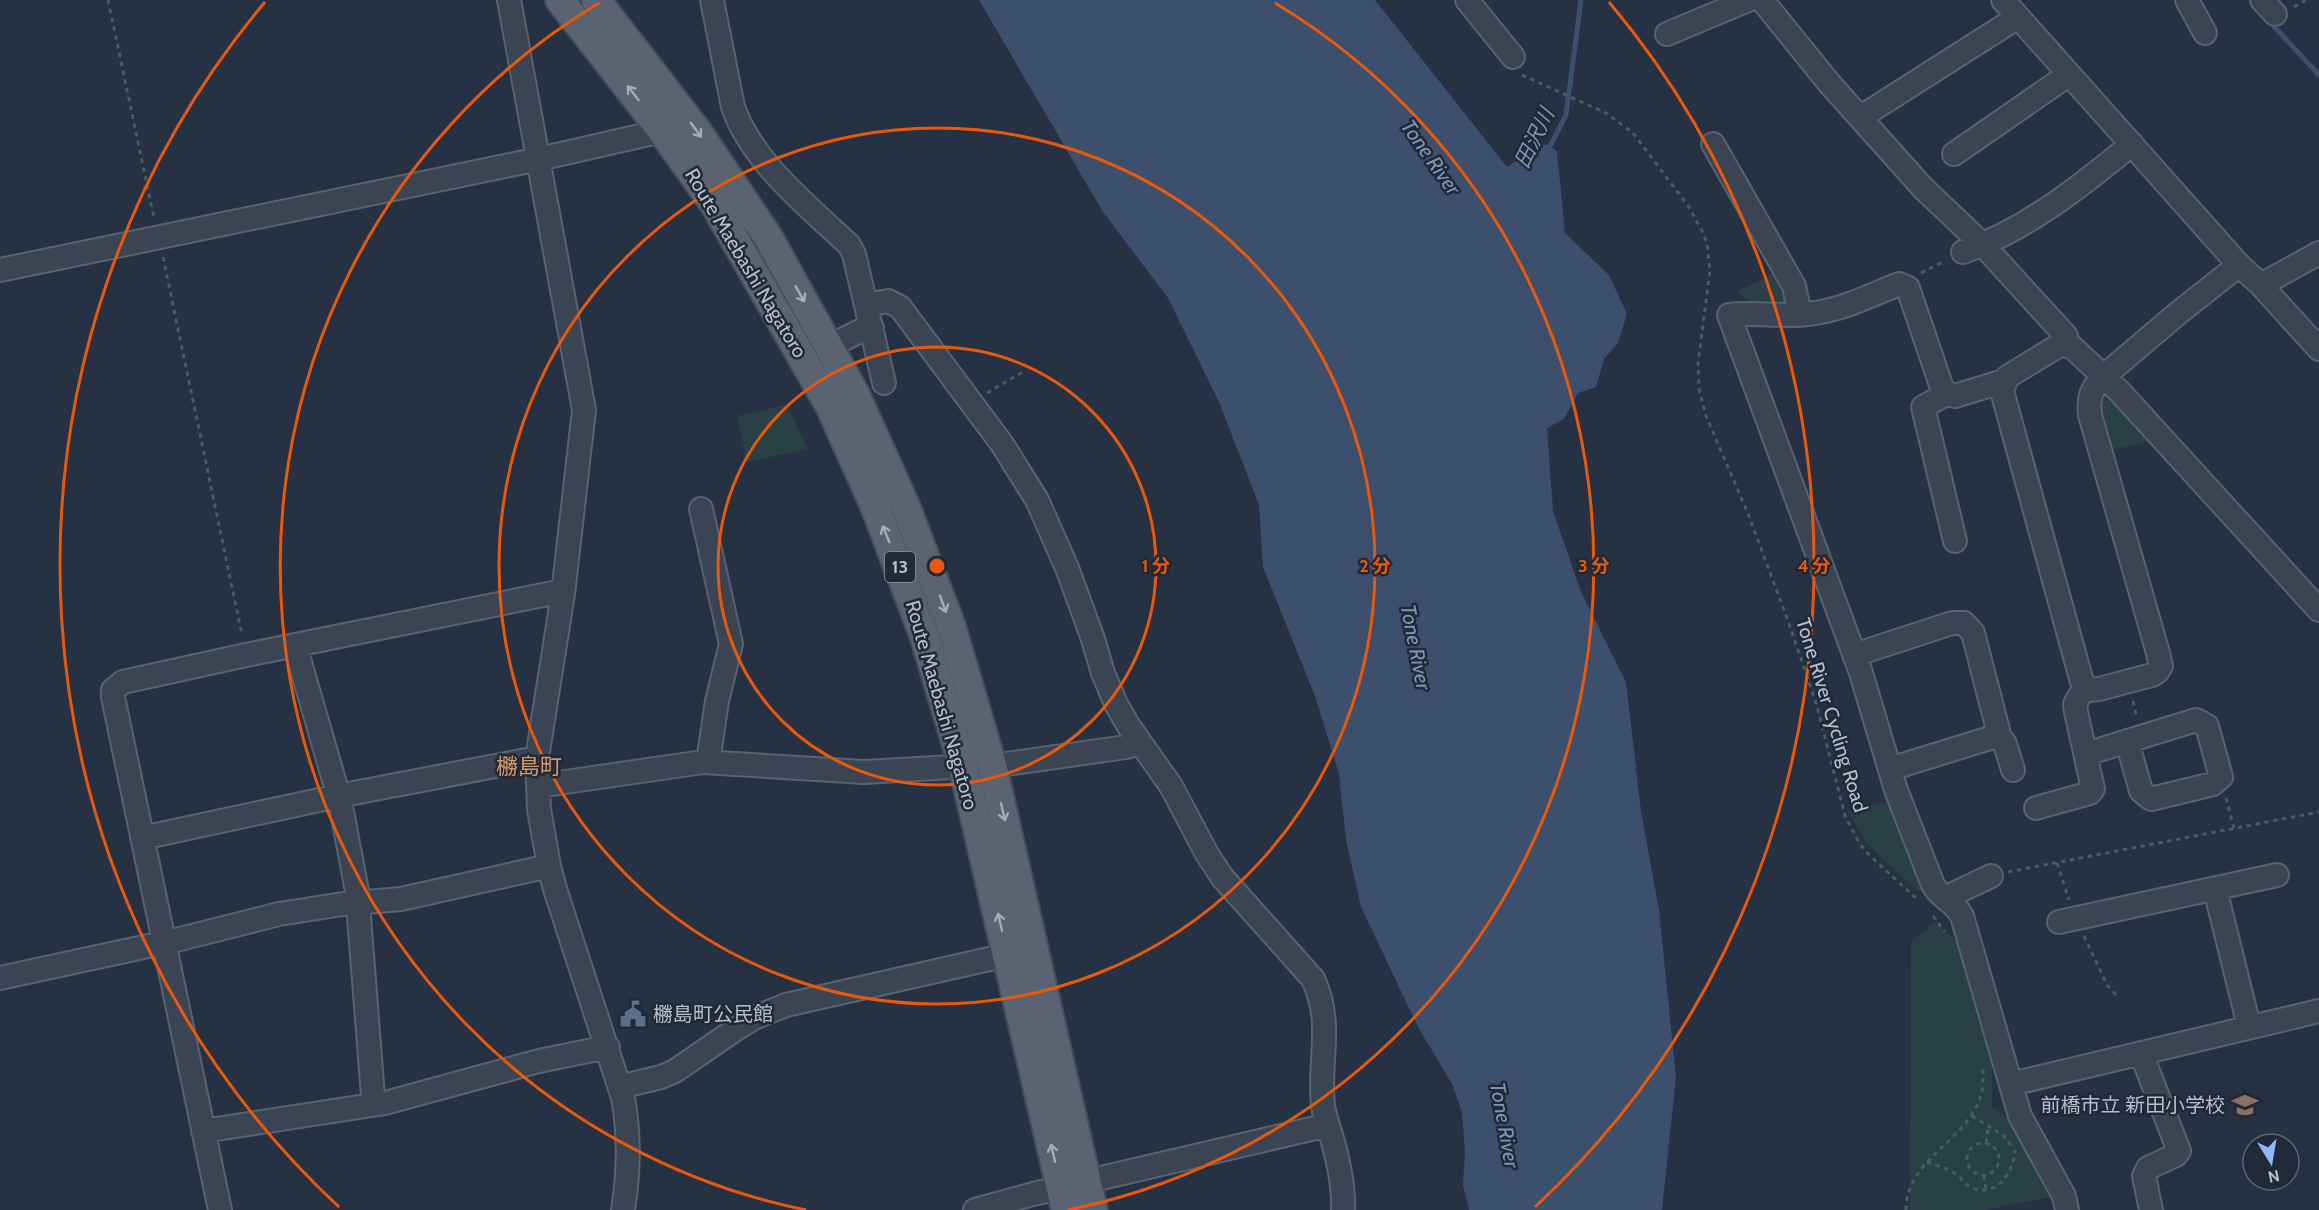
<svg xmlns="http://www.w3.org/2000/svg" width="2319" height="1210" font-family="Cabin,'Noto Sans JP',sans-serif">
<style>
.green{fill:#294044}
.water{fill:#3c4f6c}
.lines{fill:none;stroke-linecap:round;stroke-linejoin:round}
.stream{stroke:#3c4f6c;stroke-width:5}
.minor-casing{stroke:#596270;stroke-width:26}
.major-casing{stroke:#454d5c;stroke-width:32}
.path{stroke:#475d60;stroke-width:3;stroke-dasharray:4.5 4.5;stroke-linecap:butt}
.minor{stroke:#3b4452;stroke-width:22}
.major{stroke:#596372;stroke-width:28}
.oneway{stroke:#a5adba}
.ring{fill:none;stroke:#e8590c;stroke-width:3}
.labels{text-anchor:middle;dominant-baseline:central;stroke-width:5;stroke-linejoin:round;paint-order:stroke}
.shield{fill:#1f2938;stroke:#8a92a0;stroke-width:1.5}
.shield-label{font-size:18px;font-weight:bold;fill:#b8bfcc}
.street-label{font-size:20px;fill:#b8bfcc;stroke:#1f2938}
.poi-label{font-size:20px;fill:#b8bfcc;stroke:#1f2938;text-anchor:start}
.water-label{font-size:21px;font-style:italic;fill:#7f95b3;stroke:#1f2938}
.quarter-label{font-size:22px;fill:#d79a68;stroke:#1f2938}
.centre{fill:#e8590c;stroke:#1f2938;stroke-width:3}
.ring-label{font-size:18px;text-anchor:middle;font-weight:bold;fill:#e8590c;stroke:#1f2938;stroke-width:5;stroke-linejoin:round;paint-order:stroke}
</style>
<rect width="100%" height="100%" fill="#263243"/>
<path class="green" d="M 1776,272 L 1791,304 L 1755,305 L 1737,292 Z
M 2109,392 L 2154,440 L 2108,451 L 2098,410 L 2103,394 Z
M 785,405 L 788,407 L 808,449 L 746,462 L 737,416 Z
M 1892,801 L 1924,889 L 1919,892 L 1865,842 L 1848,811 Z
M 1934,922 L 1960,943 L 1992,1050 L 1992,1107 L 2016,1123 L 2057,1196 L 1985,1210 L 1910,1210 L 1911,943 Z"/>
<path class="water" d="M 979,0 L 1375,0 L 1507,167 L 1542,144 L 1550,146 L 1557,151 L 1565,233 L 1609,275 L 1627,314 L 1618,343 L 1604,359 L 1596,387 L 1578,393 L 1564,419 L 1547,428 L 1553,511 L 1581,592 L 1626,682 L 1641,811 L 1659,910 L 1676,1077 L 1662,1210 L 1469,1210 L 1463,1185 L 1465,1152 L 1462,1112 L 1452,1084 L 1417,1025 L 1361,907 L 1346,840 L 1339,774 L 1315,696 L 1263,567 L 1259,505 L 1219,402 L 1168,298 L 1103,212 Z"/>
<g class="lines">
<path class="stream" d="M 2269,21 L 2319,75
M 1547,152 L 1566,115 L 1581,0"/>
<g class="minor-casing">
<path id="minor" d="M 509,0 L 584,410 L 563,594 L 537,758 L 539,809 L 549,866 L 555,889 L 623,1098 C 630,1136 629,1172 623,1210
M 712,0 L 733,107 C 752,162 808,206 849,245 L 854,254 L 884,383
M 1467,0 L 1513,57
M 1762,0 L 1829,83 L 1923,188 L 1983,245 L 2066,336 L 2066,345
M 2003,0 L 2239,265 L 2261,285 L 2319,349
M 2187,0 L 2205,33
M 2262,0 L 2275,14
M 1667,34 L 1748,0
M 1861,117 L 2018,17
M 1713,144 L 1794,286 L 1800,315
M 1954,154 L 2058,82 L 2068,73
M 1963,252 C 2026,230 2081,186 2132,144
M 2239,265 L 2177,314 L 2103,377 C 2091,389 2088,398 2090,415 L 2158,653 L 2161,666 L 2157,672 L 2152,675 L 2099,689 L 2089,690 L 2082,682 L 2002,391 L 2007,377 L 2058,346 L 2063,345 L 2072,347 L 2119,391 L 2319,610
M 0,270 L 539,159 L 662,131
M 2261,285 L 2319,253
M 866,305 L 888,301 L 900,307 L 1002,444 L 1037,500 L 1067,568 L 1093,639 L 1103,673 L 1116,704 L 1128,725 L 1171,786 L 1207,854 L 1222,877 L 1313,979 C 1334,1024 1318,1060 1323,1106 C 1325,1118 1330,1130 1333,1142 C 1339,1164 1344,1187 1343,1210
M 814,354 L 860,331 L 872,328
M 2004,381 L 1955,396 L 1943,391 L 1908,288 L 1899,284 C 1869,296 1840,311 1807,314 C 1781,317 1755,312 1729,315 L 1861,673 L 1896,790 L 1933,885 C 1941,899 1954,901 1962,916 L 2020,1116 L 2064,1196 L 2067,1210
M 1948,393 L 1923,407 L 1955,541
M 701,509 L 731,644 L 717,701 L 708,762
M 295,645 L 340,801 L 357,891 L 373,1096 L 376,1104
M 1854,655 L 1952,623 L 1964,623 L 1973,633 L 1998,730 L 1990,738 L 1890,769
M 1997,733 L 2005,744 L 2013,770
M 2086,754 L 2196,720 L 2207,726 L 2221,777 L 2213,784 L 2151,799 L 2141,791 L 2127,741
M 538,786 L 703,762 L 864,772 L 1006,764 L 1126,747 L 1140,743
M 2036,808 L 2090,793 L 2093,789 L 2076,712 L 2075,704 L 2085,687
M 142,838 L 338,796 L 537,758
M 2215,889 L 2249,1026
M 1945,898 L 1991,876
M 2059,922 L 2277,875
M 0,978 L 176,940 L 279,914 L 343,904 L 401,899 L 549,866
M 2141,1053 L 2179,1151 L 2176,1155 L 2148,1168 L 2144,1176 L 2151,1210
M 2011,1084 L 2319,1011
M 620,1087 L 661,1077 L 675,1071 L 736,1029 L 754,1018 L 786,1005 L 1007,955
M 203,1131 L 385,1103 L 539,1061 L 608,1047
M 220,1210 L 113,697 L 113,690 L 123,682 L 246,655 L 553,593 L 563,594
M 975,1210 L 1033,1194 L 1328,1125"/>
</g>
<g class="major-casing">
<path id="major" d="M 560,0 L 662,131 L 715,205 L 831,408 L 876,509 L 924,635 L 963,766 L 1066,1210
M 596,0 L 697,131 L 768,237 L 855,394 L 905,505 L 951,626 L 992,765 L 1093,1210"/>
</g>
<path class="path" d="M 108,0 L 154,218
M 2294,7 L 2306,0
M 1522,75 L 1606,113 L 1633,133 L 1689,207 L 1702,231 L 1707,243 L 1710,271 L 1698,363 L 1699,389 L 1706,416 L 1747,511 L 1787,618 L 1817,706 L 1845,816 L 1860,844 L 1868,854 L 1918,900
M 163,257 L 242,635
M 1921,273 L 1945,261
M 987,393 L 1026,370
M 2133,701 L 2137,718
M 2226,798 L 2234,828
M 2057,863 L 2069,900
M 2008,872 L 2319,812
M 1933,916 L 1945,932
M 2084,936 L 2107,985 L 2118,997
M 1972,1116 L 2004,1136 L 2011,1145
M 1986,1143 L 1988,1127
M1967 1159a16 16 0 1 1 32 0a16 16 0 1 1-32 0Z
M 1927,1162 C 1937,1166 1948,1168 1957,1175 C 1962,1178 1965,1185 1970,1187 C 1997,1199 2014,1172 2015,1150
M 1984,1175 L 1986,1189
M 1906,1210 C 1906,1161 1962,1143 1979,1101 C 1984,1090 1983,1077 1983,1065"/>
<use href="#minor" class="minor"/>
<use href="#major" class="major"/>
</g>
<defs><path id="oneway-shaft" d="M-6 0H5M1.5-3L5.5 0L1.5 3" fill="none" stroke-width="1.6" stroke-linecap="round" stroke-linejoin="round" transform="scale(1.5)"/></defs>
<g class="oneway">
<use href="#oneway-shaft" transform="translate(633 93) rotate(-128)"/>
<use href="#oneway-shaft" transform="translate(696 130) rotate(54)"/>
<use href="#oneway-shaft" transform="translate(800 294) rotate(60)"/>
<use href="#oneway-shaft" transform="translate(886 534) rotate(-112)"/>
<use href="#oneway-shaft" transform="translate(943 604) rotate(70)"/>
<use href="#oneway-shaft" transform="translate(1003 812) rotate(77)"/>
<use href="#oneway-shaft" transform="translate(1000 922) rotate(-103)"/>
<use href="#oneway-shaft" transform="translate(1053 1153) rotate(-103)"/>
</g>
<g class="ring">
<circle cx="937" cy="566" r="219"/>
<circle cx="937" cy="566" r="438"/>
<path d="M806 1210A657 657 0 0 1 599 3M1275 3A657 657 0 0 1 1068 1210"/>
<path d="M339 1207A877 877 0 0 1 265 2M1609 2A877 877 0 0 1 1535 1207"/>
</g>
<defs>
<g id="civic-bare" transform="scale(2.07)"><path d="M-.6-6.5H3V-4.5H.6V-3L4-1V1h2V6H-6V1h2V-1L-.6-3ZM-1.2 2.5V6h2.4V2.5Z" fill="#5c6f8a" stroke="#1f2938" stroke-width="2.5" paint-order="stroke"/></g>
<g id="school-bare" transform="scale(2.07)"><path d="M0-5L7-2L0 1L-7-2ZM-4 1L0 2.5L4 1V4Q0 6-4 4Z" fill="#8d6e63" stroke="#1f2938" stroke-width="2.5" paint-order="stroke"/></g>
</defs>
<g fill-rule="evenodd">
<use href="#civic-bare" x="633" y="1014"/>
<use href="#school-bare" x="2245" y="1105"/>
</g>
<g class="labels">
<rect class="shield" x="885" y="552" width="30" height="30" rx="4.5"/>
<g class="shield-label">
<text x="900" y="567">13</text>
</g>
<g class="street-label">
<text transform="translate(746 263) rotate(59)">Route Maebashi Nagatoro</text>
<text transform="translate(942 705) rotate(74)">Route Maebashi Nagatoro</text>
<text transform="translate(1832 715) rotate(73)">Tone River Cycling Road</text>
</g>
<g class="poi-label">
<text x="653" y="1014">橳島町公民館</text>
<text x="2225" y="1105" text-anchor="end">前橋市立 新田小学校</text>
</g>
<g class="water-label">
<text transform="translate(1534 138) rotate(-64)">田沢川</text>
<text transform="translate(1431 157) rotate(55)">Tone River</text>
<text transform="translate(1416 647) rotate(79)">Tone River</text>
<text transform="translate(1505 1125) rotate(80)">Tone River</text>
</g>
<g class="quarter-label">
<text x="529" y="766">橳島町</text>
</g>
</g>
<circle cx="937" cy="566" r="9" class="centre"/>
<g class="ring-label">
<text x="1156" y="572">1 分</text>
<text x="1375" y="572">2 分</text>
<text x="1594" y="572">3 分</text>
<text x="1814" y="572">4 分</text>
</g>
<g transform="translate(2271 1162) rotate(169)"><circle r="28" fill="#1f2938" stroke="#5c6573" stroke-width="1.5"/>
<path d="M0-4.5L10 22L0 15L-10 22Z" fill="#90b7f9"/>
<text y="-9" font-size="16" font-weight="bold" text-anchor="middle" fill="#b8bfcc">N</text>
</g>
</svg>
